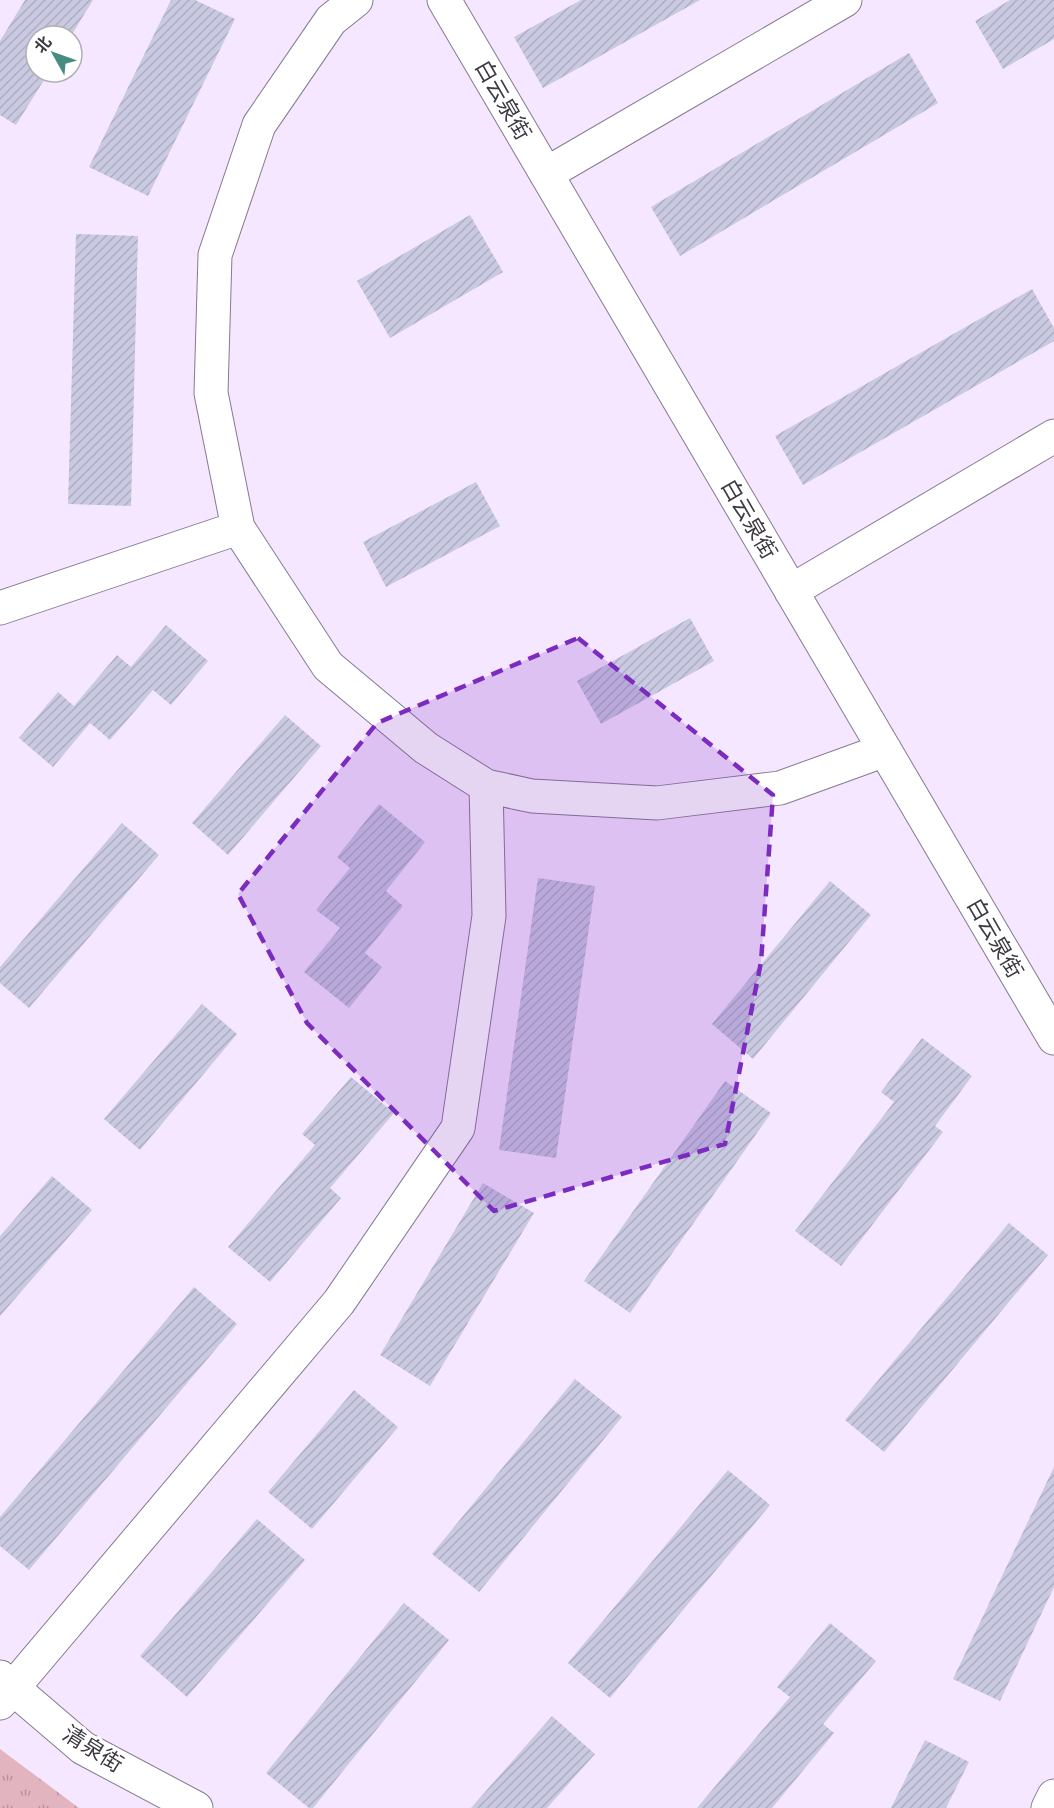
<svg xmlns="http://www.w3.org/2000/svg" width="1054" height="1808" font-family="Cabin,'Noto Sans SC',sans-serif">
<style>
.grass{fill:url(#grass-tufts)}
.building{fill:url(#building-hatch)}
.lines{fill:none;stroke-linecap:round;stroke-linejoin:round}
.minor-casing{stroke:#867a8f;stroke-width:35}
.minor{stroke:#fff;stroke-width:33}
.marked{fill:#7b2cbf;fill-opacity:0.2;stroke:#7b2cbf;stroke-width:4.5;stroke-dasharray:12 8;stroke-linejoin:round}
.labels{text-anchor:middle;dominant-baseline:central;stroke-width:6;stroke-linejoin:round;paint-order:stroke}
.street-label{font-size:22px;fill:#3d3841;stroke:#fff}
</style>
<defs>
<pattern id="grass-tufts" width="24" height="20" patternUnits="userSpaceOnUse" patternTransform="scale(1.5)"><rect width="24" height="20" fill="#e2b4bf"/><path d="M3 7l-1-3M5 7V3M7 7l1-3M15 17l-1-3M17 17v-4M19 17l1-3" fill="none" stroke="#b8939d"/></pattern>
<pattern id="building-hatch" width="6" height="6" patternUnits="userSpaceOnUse" patternTransform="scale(1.5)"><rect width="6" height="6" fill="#c9c9e2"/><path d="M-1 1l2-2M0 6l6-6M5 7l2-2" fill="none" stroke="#aeadc3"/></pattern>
</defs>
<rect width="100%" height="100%" fill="#f5e7ff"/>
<path class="grass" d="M 0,1749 L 79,1808 L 0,1808 Z"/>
<path class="building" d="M 25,0 L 93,0 L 71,36 L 36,36 L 36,72 L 49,72 L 16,125 L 0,115 L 0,41 Z
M 171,0 L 195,0 L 235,19 L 148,196 L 89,167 Z
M 581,0 L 700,0 L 543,88 L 514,37 Z
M 1010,0 L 1054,0 L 1054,39 L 1003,69 L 975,21 Z
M 909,53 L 938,103 L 680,256 L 651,207 Z
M 470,215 L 503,272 L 390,338 L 357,281 Z
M 76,234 L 138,236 L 131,506 L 68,504 Z
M 1032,289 L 1054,328 L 1054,341 L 803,485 L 775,436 Z
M 476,482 L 500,526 L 386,587 L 363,542 Z
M 690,618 L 714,661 L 601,724 L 577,681 Z
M 166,625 L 208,661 L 171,705 L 153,690 L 110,740 L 90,723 L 53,767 L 19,738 L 58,692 L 74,706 L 117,655 L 131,667 Z
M 285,715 L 321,746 L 228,855 L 192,823 Z
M 379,804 L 425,842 L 386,891 L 403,906 L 365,953 L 382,967 L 349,1008 L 304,972 L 340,928 L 316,910 L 350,868 L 337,857 Z
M 122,823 L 159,855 L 29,1008 L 0,983 L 0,967 Z
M 538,878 L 595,886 L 556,1158 L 499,1150 Z
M 830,881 L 871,915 L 753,1059 L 712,1024 Z
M 202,1004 L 237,1034 L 140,1150 L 104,1119 Z
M 922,1038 L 972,1076 L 935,1126 L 943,1132 L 841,1266 L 795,1231 L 894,1102 L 881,1092 Z
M 351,1077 L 394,1113 L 330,1188 L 341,1198 L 270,1282 L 228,1247 L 315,1145 L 302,1134 Z
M 725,1081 L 771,1113 L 630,1313 L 584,1281 Z
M 52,1176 L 92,1210 L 0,1316 L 0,1236 Z
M 483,1183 L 534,1213 L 430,1386 L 380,1355 Z
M 1009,1223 L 1048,1255 L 884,1452 L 845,1420 Z
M 194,1287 L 237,1324 L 29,1570 L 0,1546 L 0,1517 Z
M 575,1379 L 622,1417 L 479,1592 L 432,1554 Z
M 354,1390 L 398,1427 L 312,1529 L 268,1492 Z
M 1054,1467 L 1054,1587 L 1000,1701 L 953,1679 Z
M 728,1470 L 770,1505 L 610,1698 L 568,1663 Z
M 257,1519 L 305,1560 L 187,1697 L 140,1656 Z
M 404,1603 L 449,1640 L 313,1808 L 309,1808 L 266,1773 Z
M 830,1623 L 876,1661 L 823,1724 L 834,1733 L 772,1808 L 697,1808 L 790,1697 L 777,1687 Z
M 552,1716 L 595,1754 L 547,1808 L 471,1808 Z
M 925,1740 L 969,1762 L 946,1808 L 891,1808 Z"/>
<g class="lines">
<g class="minor-casing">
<path id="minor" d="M 356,0 L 331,20 L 259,125 L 215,255 L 211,393 L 238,528 L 328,666 L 426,748 L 486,786 L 532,796 L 657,803 L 780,788 L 885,750
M 444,0 L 1054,1038
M 546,174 L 845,0
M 791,591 L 1054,436
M 0,608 L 238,528
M 0,1677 L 83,1748 L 196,1808
M 0,1703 L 339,1302 L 458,1128 L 489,916 L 486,786
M 1048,1808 L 1054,1796"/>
</g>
<use href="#minor" class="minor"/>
</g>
<path class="marked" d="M 578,638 L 773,795 L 761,962 L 725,1144 L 494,1211 L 307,1023 L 238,894 L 377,723 Z"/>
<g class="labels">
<g class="street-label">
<text transform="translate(503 100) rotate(60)">白云泉街</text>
<text transform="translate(749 519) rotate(60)">白云泉街</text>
<text transform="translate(995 938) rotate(60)">白云泉街</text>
<text transform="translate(93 1749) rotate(32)">清泉街</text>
</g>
</g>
<g transform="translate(54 54) rotate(310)"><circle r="28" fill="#ffffff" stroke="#b1afb3" stroke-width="1.5"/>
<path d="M0-4.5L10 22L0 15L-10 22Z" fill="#488c81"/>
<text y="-9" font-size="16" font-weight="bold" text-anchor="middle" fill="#3d3841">北</text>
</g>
</svg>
